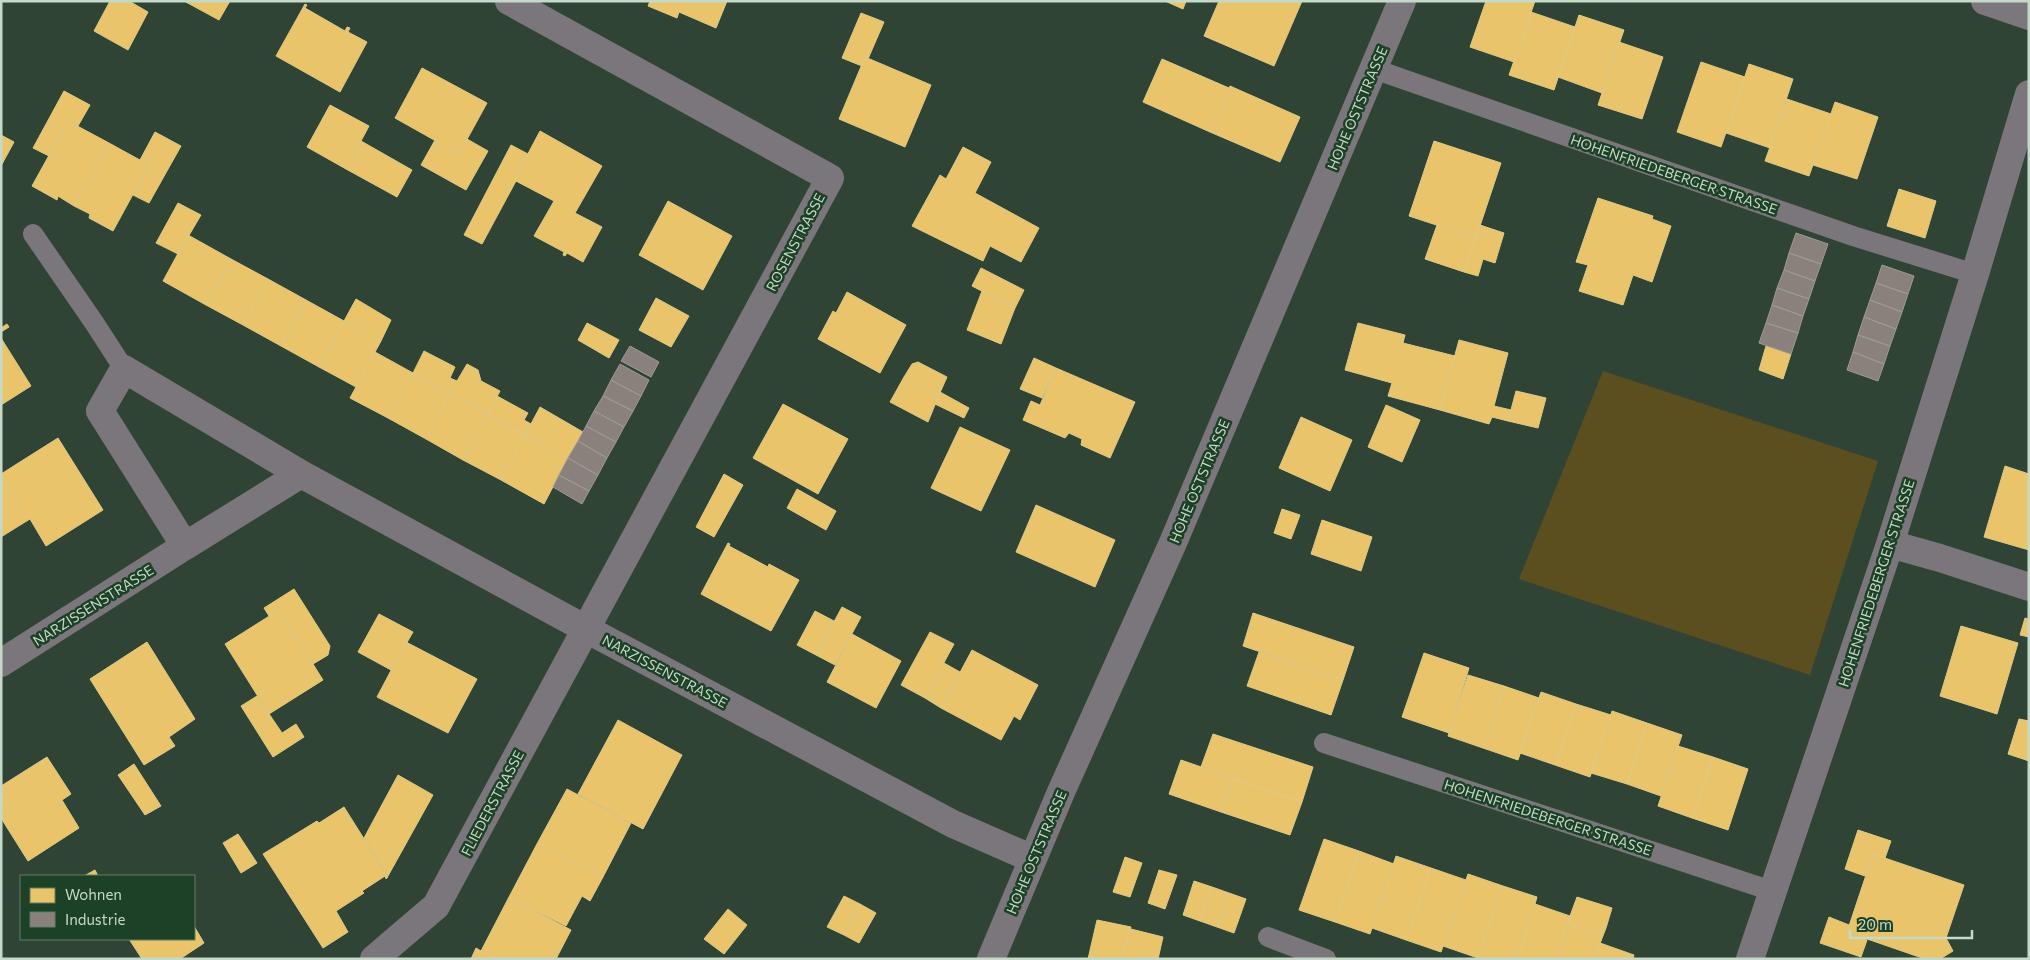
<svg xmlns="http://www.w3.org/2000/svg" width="2030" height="960" font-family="Commissioner,sans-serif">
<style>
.green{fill:#5b4e1f}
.homes{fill:#e9c46a;stroke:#deca86}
.industry{fill:#8a817c;stroke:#9c9b93}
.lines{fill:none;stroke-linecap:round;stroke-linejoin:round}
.lane{stroke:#7b767b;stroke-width:20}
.street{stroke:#7b767b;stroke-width:28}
.secondary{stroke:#7b777c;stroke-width:28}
.labels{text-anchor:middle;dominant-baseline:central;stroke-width:5;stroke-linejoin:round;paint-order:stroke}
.street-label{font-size:14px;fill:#c5d9c8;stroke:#1d4126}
</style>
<rect width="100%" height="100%" fill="#304435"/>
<path class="green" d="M 1603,371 L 1878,461 L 1810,675 L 1519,579 Z"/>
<path class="homes" d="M 110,1 L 129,1 L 148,12 L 128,50 L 94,31 Z
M 184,1 L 230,1 L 219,20 Z
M 650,1 L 727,1 L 716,28 L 679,12 L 677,18 L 648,6 Z
M 1165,1 L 1186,1 L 1183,9 Z
M 1219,1 L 1302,1 L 1274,66 L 1204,36 Z
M 1486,1 L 1535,1 L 1514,62 L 1470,47 Z
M 305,4 L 307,5 L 305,8 L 345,31 L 347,27 L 350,28 L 348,32 L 367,42 L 340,92 L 276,56 Z
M 1531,12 L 1575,27 L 1554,90 L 1509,75 Z
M 861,13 L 884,22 L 868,59 L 865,57 L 862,66 L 842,58 Z
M 1579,15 L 1624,30 L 1602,93 L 1558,77 Z
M 1619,42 L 1663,57 L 1642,119 L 1598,105 Z
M 865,57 L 931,85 L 905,147 L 839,119 Z
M 1162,59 L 1229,88 L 1210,132 L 1143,102 Z
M 1701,62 L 1745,77 L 1721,147 L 1677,132 Z
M 1749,64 L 1793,79 L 1770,148 L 1726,133 Z
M 422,68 L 487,103 L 459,154 L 395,118 Z
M 1230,86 L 1300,117 L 1280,162 L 1210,132 Z
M 64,91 L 90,105 L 78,126 L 68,121 L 49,156 L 33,148 Z
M 1787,99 L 1831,114 L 1809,176 L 1765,161 Z
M 1835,102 L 1878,117 L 1857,179 L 1813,165 Z
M 330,105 L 369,126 L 346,169 L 307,147 Z
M 68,121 L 109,143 L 74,206 L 58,196 L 57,200 L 32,186 Z
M 540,131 L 602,166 L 575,213 L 602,227 L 583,262 L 567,253 L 565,256 L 563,255 L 564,252 L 534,236 L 554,201 L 514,180 Z
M 155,132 L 181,146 L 149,203 L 133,195 L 149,165 L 140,160 Z
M 1,135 L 14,142 L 1,166 Z
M 467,139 L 488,151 L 466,190 L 421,165 L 435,140 L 459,154 Z
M 361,141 L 412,170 L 397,197 L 346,169 Z
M 1434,141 L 1501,163 L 1476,238 L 1409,216 Z
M 109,143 L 149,165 L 113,231 L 89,218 L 90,214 L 74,206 Z
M 511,145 L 528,154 L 514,180 L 516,181 L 482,244 L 464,235 Z
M 963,147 L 991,162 L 975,193 L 1039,228 L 1021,262 L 990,246 L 983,261 L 912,226 L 940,175 L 946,179 Z
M 1899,189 L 1936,201 L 1925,238 L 1887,226 Z
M 1598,198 L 1653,216 L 1652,219 L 1671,226 L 1652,282 L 1633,275 L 1623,305 L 1579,291 L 1588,265 L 1576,262 Z
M 668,201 L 732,236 L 703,290 L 639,255 Z
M 178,203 L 201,215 L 178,254 L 156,243 Z
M 1437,225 L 1476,238 L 1464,272 L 1425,259 Z
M 1480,225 L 1504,233 L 1495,263 L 1483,259 L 1478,276 L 1464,272 Z
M 188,235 L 231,259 L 206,305 L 163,281 Z
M 231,259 L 268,279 L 243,325 L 206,305 Z
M 981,268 L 1024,290 L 1015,308 L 972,286 Z
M 268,279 L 306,300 L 281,346 L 243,325 Z
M 982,291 L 1015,308 L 1001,344 L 967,330 Z
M 847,292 L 906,325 L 880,373 L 818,339 L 833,311 L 836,313 Z
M 656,298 L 689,316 L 671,347 L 639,330 Z
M 356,299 L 391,320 L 381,341 L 344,321 Z
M 306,300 L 344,321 L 319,367 L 281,346 Z
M 344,321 L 381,341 L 356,387 L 319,367 Z
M 587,323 L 619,340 L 609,358 L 578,340 Z
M 1358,323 L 1405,335 L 1403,343 L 1455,356 L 1440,410 L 1388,396 L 1392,383 L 1345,370 Z
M 7,324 L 9,327 L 1,332 L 1,328 Z
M 1,338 L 31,386 L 1,405 Z
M 1459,340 L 1508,353 L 1494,406 L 1511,410 L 1508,421 L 1492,417 L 1489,424 L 1440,410 Z
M 1766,346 L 1791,354 L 1783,379 L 1759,370 Z
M 424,351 L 455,367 L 450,378 L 457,381 L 450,393 L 413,373 Z
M 375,352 L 413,373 L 388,418 L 350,398 Z
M 1034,358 L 1056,368 L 1042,398 L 1020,389 Z
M 918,362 L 947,377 L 939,395 L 904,377 L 912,364 Z
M 467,364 L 478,370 L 481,381 L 500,391 L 488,414 L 450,393 Z
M 1056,368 L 1135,402 L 1110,458 L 1081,445 L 1082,439 L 1069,433 L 1065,438 L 1023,420 L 1031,401 L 1040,405 Z
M 413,373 L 450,393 L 426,439 L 388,418 Z
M 904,377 L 939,395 L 928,422 L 890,402 Z
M 1516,391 L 1546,398 L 1538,428 L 1508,421 Z
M 940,392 L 969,408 L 964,418 L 935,404 Z
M 450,393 L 488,414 L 463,460 L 426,439 Z
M 497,396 L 528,413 L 524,420 L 531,424 L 525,435 L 488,414 Z
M 783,404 L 848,439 L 818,494 L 753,458 Z
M 1386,405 L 1420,420 L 1402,462 L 1368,447 Z
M 540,407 L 583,432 L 568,458 L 525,435 Z
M 488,414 L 525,435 L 501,480 L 463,460 Z
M 1301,417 L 1352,440 L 1330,491 L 1279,468 Z
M 960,427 L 1010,450 L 981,511 L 931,488 Z
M 525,435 L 568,458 L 544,504 L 501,480 Z
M 58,438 L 103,510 L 46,546 L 30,519 L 17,527 L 8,512 L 20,505 L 1,474 Z
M 2005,466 L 2029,474 L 2029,550 L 1984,537 Z
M 1,474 L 20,505 L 8,512 L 17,527 L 1,537 Z
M 724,474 L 743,485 L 714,537 L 696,527 Z
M 797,489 L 836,511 L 826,530 L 787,508 Z
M 1036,505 L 1115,540 L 1095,587 L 1016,552 Z
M 1282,509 L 1300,515 L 1291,539 L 1274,533 Z
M 1322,520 L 1372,537 L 1361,571 L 1311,554 Z
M 728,543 L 730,544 L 729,546 L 768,567 L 769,564 L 799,580 L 771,631 L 701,594 Z
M 294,589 L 330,646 L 328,655 L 313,664 L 279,610 L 269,616 L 264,608 Z
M 842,607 L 861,617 L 835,665 L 816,655 Z
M 279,610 L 323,680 L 269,714 L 225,644 Z
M 815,611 L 834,621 L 816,655 L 797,645 Z
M 1253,613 L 1354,647 L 1343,680 L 1243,646 Z
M 379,614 L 413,632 L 391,670 L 358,652 Z
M 2025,618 L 2029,619 L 2029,637 L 2020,635 Z
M 1961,626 L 2018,643 L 1997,714 L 1940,696 Z
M 930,632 L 954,644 L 925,698 L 901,685 Z
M 852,634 L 901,661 L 876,708 L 827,682 Z
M 147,642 L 195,719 L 169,737 L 175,746 L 144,765 L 90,679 Z
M 406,642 L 477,679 L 448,733 L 377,697 Z
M 972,650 L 1038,685 L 1020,720 L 1014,716 L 1001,740 L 941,708 Z
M 1259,652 L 1343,680 L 1331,715 L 1247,686 Z
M 1424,653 L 1469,668 L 1449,733 L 1402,717 Z
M 944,663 L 960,672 L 941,708 L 925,698 Z
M 1468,675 L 1504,686 L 1483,748 L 1448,736 Z
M 1504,686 L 1539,698 L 1518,760 L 1483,748 Z
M 1541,692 L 1576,704 L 1555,765 L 1520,753 Z
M 257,696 L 282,733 L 296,724 L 304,737 L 273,757 L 241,706 Z
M 1576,704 L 1611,715 L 1590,777 L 1555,765 Z
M 1612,711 L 1647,723 L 1627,784 L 1591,773 Z
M 2019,719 L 2029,721 L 2029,761 L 2008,754 Z
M 618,720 L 682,755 L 643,829 L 578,794 Z
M 1647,723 L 1682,735 L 1661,796 L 1627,784 Z
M 1213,734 L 1313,767 L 1302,802 L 1201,767 Z
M 1678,746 L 1713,757 L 1692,818 L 1658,806 Z
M 47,757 L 71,794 L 62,800 L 79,828 L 28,861 L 1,818 L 1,815 L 14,807 L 1,786 Z
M 1713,757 L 1748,769 L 1728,830 L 1692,818 Z
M 1181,760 L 1233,778 L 1221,812 L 1169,794 Z
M 134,764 L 161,806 L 145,815 L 118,775 Z
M 398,775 L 433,795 L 388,876 L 364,838 Z
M 1233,778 L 1302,802 L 1290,835 L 1221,812 Z
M 1,786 L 14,807 L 1,815 Z
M 567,789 L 631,823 L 603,877 L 538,842 Z
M 344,807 L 388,877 L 386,879 L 385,876 L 362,891 L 364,893 L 336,911 L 348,932 L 323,948 L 263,854 L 317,821 L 319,823 Z
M 1858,830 L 1891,841 L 1885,858 L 1873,854 L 1865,876 L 1845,869 Z
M 238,834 L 257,863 L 241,873 L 223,843 Z
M 1324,839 L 1359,851 L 1335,922 L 1299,910 Z
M 538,842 L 603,877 L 590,901 L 582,896 L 566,926 L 509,897 Z
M 1359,851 L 1394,864 L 1370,934 L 1335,922 Z
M 1873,854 L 1964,885 L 1946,938 L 1953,951 L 1940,959 L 1925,959 L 1847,932 Z
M 1396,856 L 1431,868 L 1406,940 L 1372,928 Z
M 1125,857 L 1142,863 L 1130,897 L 1113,892 Z
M 1431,868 L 1466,880 L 1441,952 L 1406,940 Z
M 95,870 L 98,876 L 84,876 Z
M 1159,870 L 1177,875 L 1165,909 L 1148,903 Z
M 1468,874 L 1503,886 L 1478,958 L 1443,946 Z
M 1194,881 L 1212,887 L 1200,921 L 1183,915 Z
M 1503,886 L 1537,897 L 1535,904 L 1517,959 L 1481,959 L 1478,958 Z
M 1212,887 L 1229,893 L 1217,927 L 1200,921 Z
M 1229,893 L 1246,899 L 1234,933 L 1217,927 Z
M 844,896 L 860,904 L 844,935 L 827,927 Z
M 509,897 L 571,930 L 556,959 L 496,959 L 481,951 Z
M 1577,897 L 1612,908 L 1606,928 L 1602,927 L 1600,936 L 1569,925 L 1572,917 L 1570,916 Z
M 860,904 L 876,913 L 859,943 L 844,935 Z
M 1535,904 L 1570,916 L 1555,959 L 1517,959 Z
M 728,909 L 747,925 L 724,954 L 704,939 Z
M 1570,916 L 1572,917 L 1569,925 L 1600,936 L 1602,927 L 1606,928 L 1594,959 L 1555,959 Z
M 1829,917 L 1849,925 L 1847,932 L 1867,940 L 1861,957 L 1820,943 Z
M 1097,920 L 1131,927 L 1122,959 L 1088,959 Z
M 194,926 L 204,943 L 180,959 L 142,959 L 129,939 L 194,939 Z
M 1131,929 L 1163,937 L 1158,959 L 1122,959 L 1129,931 Z
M 1600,943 L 1634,955 L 1633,959 L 1594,959 Z
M 476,948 L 481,951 L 496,959 L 471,959 Z"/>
<path class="industry" d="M 1796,233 L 1828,244 L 1821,264 L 1789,253 Z
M 1789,253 L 1821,264 L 1815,281 L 1784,270 Z
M 1882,265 L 1914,276 L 1908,294 L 1876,283 Z
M 1784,270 L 1815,281 L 1809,299 L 1777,288 Z
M 1876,283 L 1908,294 L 1902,312 L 1870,300 Z
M 1777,288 L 1809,299 L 1803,316 L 1772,305 Z
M 1870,300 L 1902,312 L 1896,329 L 1864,317 Z
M 1772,305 L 1803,316 L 1798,333 L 1766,323 Z
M 1864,317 L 1896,329 L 1890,346 L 1858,335 Z
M 1766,323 L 1798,333 L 1791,354 L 1759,343 Z
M 1858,335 L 1890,346 L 1884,364 L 1853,352 Z
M 630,346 L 659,362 L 651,377 L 621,361 Z
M 1853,352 L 1884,364 L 1878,381 L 1847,370 Z
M 620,364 L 649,380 L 641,396 L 611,380 Z
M 611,380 L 641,396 L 633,411 L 603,396 Z
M 603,396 L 633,411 L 624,427 L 594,411 Z
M 594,411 L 624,427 L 616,442 L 586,426 Z
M 586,426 L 616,442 L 607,458 L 578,441 Z
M 578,441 L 607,458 L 598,475 L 568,458 Z
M 568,458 L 598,475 L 589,491 L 559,475 Z
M 559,475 L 589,491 L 582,504 L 553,487 Z"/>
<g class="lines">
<path class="lane" d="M 1374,69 L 1853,236 L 1975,274
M 33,234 L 95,324 L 124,369
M 1324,743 L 1772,891
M 1268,937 L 1326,959"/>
<path class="street" d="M 301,474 L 185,546 L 100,411 L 124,369 L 301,474 L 586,629 L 953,824 L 1033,859
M 1890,544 L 1940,558 L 2029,587
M 1,663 L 185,546
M 374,959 L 436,906 L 830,178 L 509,1
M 991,959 L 1061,792 L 1172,545 L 1402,1
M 1750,959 L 1890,544 L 1975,274 L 2029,94"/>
<path class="secondary" d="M 1985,1 L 2029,16"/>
</g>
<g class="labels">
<g class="street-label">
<text transform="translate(1357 108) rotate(-67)">HOHE OSTSTRASSE</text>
<text transform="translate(1674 174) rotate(19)">HOHENFRIEDEBERGER STRASSE</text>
<text transform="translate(795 242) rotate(-62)">ROSENSTRASSE</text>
<text transform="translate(1199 481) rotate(-67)">HOHE OSTSTRASSE</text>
<text transform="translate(1876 583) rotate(-72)">HOHENFRIEDEBERGER STRASSE</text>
<text transform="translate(93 605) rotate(-32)">NARZISSENSTRASSE</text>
<text transform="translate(665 671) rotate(28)">NARZISSENSTRASSE</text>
<text transform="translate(492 803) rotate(-62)">FLIEDERSTRASSE</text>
<text transform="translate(1548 817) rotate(18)">HOHENFRIEDEBERGER STRASSE</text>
<text transform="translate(1036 852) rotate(-67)">HOHE OSTSTRASSE</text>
</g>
</g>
<rect width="2030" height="960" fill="none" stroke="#c5d9c8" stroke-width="5"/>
<rect x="20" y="875" width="175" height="65" fill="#1d4126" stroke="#607e67"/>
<rect x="30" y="888" width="25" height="15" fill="#e9c46a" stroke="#607e67"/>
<text x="65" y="900" font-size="15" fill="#c5d9c8">Wohnen</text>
<rect x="30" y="912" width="25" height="15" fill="#8a817c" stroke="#607e67"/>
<text x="65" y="925" font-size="15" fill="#c5d9c8">Industrie</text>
<path d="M1850 930v8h122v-8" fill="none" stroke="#c5d9c8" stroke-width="2.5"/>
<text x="1858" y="930" font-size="15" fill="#c5d9c8" stroke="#1d4126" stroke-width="4" paint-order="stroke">20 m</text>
</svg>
